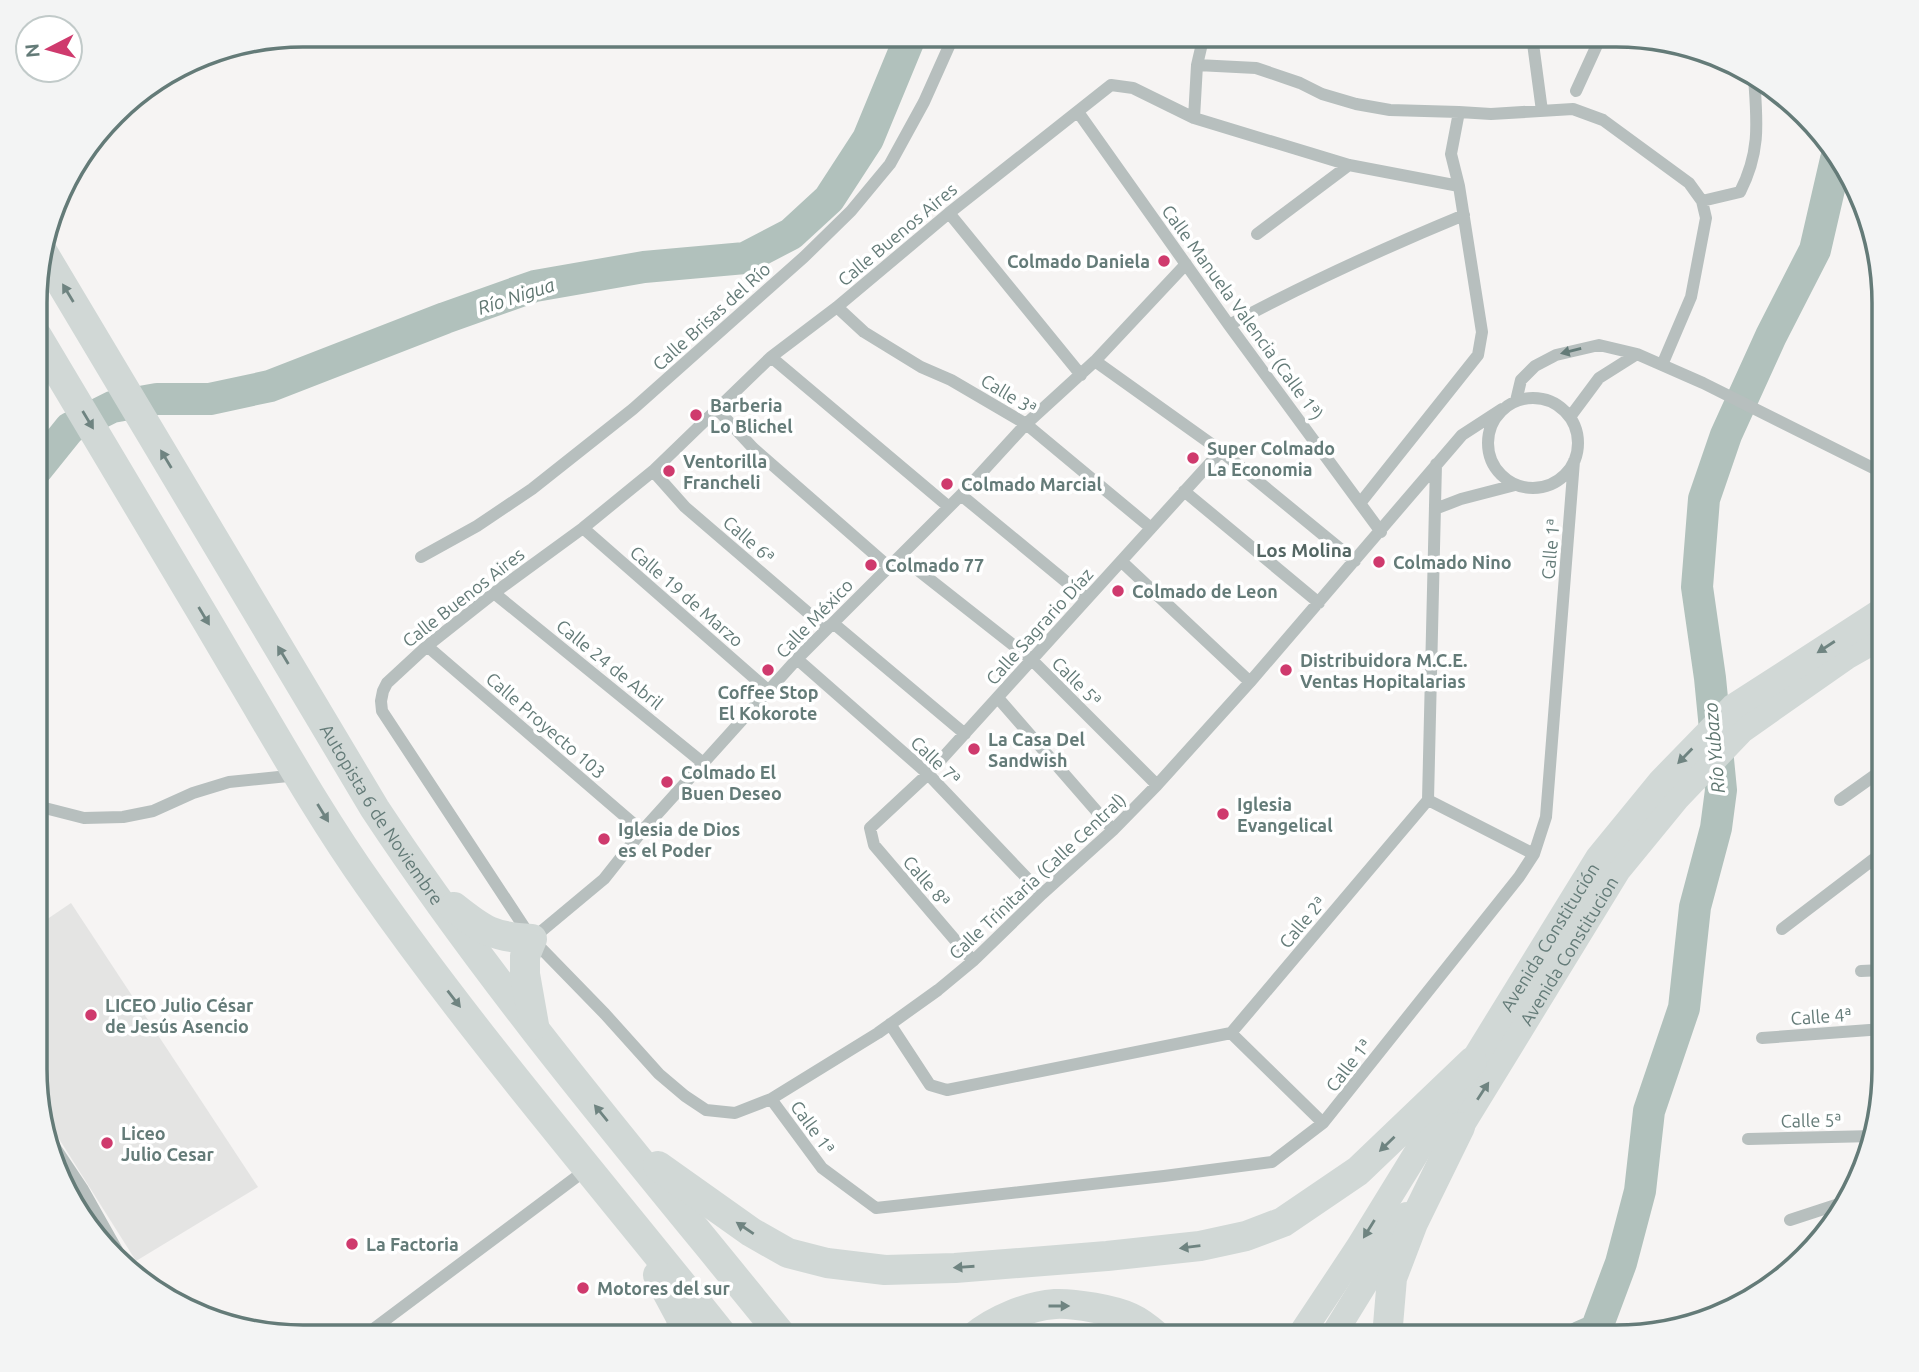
<svg xmlns="http://www.w3.org/2000/svg" width="1919" height="1372" font-family="Ubuntu,sans-serif">
<style>
.built{fill:#e4e4e3}
.lines{fill:none;stroke-linecap:round;stroke-linejoin:round}
.river{stroke:#b1c1bc;stroke-width:32}
.minor{stroke:#b7bfbe;stroke-width:12}
.major{stroke:#d1d8d6;stroke-width:26}
.highway{stroke:#d1d8d6;stroke-width:30}
.oneway{fill:#6f8481}
.oneway2{fill:#647b78}
.poi-dot{fill:#cf3a6d;stroke:#fff;stroke-width:2.5}
.labels{text-anchor:middle;dominant-baseline:central;stroke-width:7;stroke-linejoin:round;paint-order:stroke}
.street-label{font-size:18px;fill:#647b78;stroke:#fff}
.poi-label{font-size:18px;font-weight:bold;fill:#647b78;stroke:#fff;text-anchor:start}
.water-label{font-size:19px;font-style:italic;fill:#5f7670;stroke:#fff}
.neighbourhood-label{font-size:19px;font-weight:bold;fill:#556764;stroke:#fff}
.rim{fill:none;stroke:#647b78;stroke-width:3.5}
</style>
<rect width="100%" height="100%" fill="#f6f4f3"/>
<path class="built" d="M 71,903 L 258,1187 L 136,1261 L 37,1104 L 37,926 Z"/>
<g class="lines">
<path class="river" d="M 37,469 L 70,428 L 112,407 L 157,399 L 210,399 L 270,386 L 445,318 L 535,286 L 644,267 L 745,258 L 791,234 L 829,199 L 868,139 L 911,35
M 1580,1337 L 1596,1330 L 1621,1263 L 1640,1191 L 1649,1111 L 1684,1008 L 1695,907 L 1716,828 L 1721,790 L 1710,678 L 1697,587 L 1704,499 L 1726,435 L 1771,336 L 1815,250 L 1836,159"/>
<path class="minor" d="M 1532,36 L 1542,111
M 1197,65 L 1256,68 L 1300,83 L 1322,94 L 1356,104 L 1390,110 L 1459,112
M 1576,91 L 1597,45 L 1598,36
M 1078,112 L 1229,325 L 1381,532
M 1194,118 L 1197,65 L 1204,35
M 1459,186 L 1451,154 L 1459,112 L 1491,114 L 1573,109 L 1603,120 L 1689,183 L 1702,201 L 1706,218 L 1691,297 L 1662,365
M 1702,201 L 1740,192 C 1761,151 1757,121 1754,77
M 949,213 L 1081,375
M 1257,234 L 1349,165
M 837,307 L 864,332 L 921,367 L 951,380 L 1026,424 L 1151,528
M 1229,325 C 1305,284 1384,248 1464,215
M 771,357 L 949,507
M 1095,361 L 1221,451 L 1355,561
M1488 443a45 45 0 1 1 90 0a45 45 0 1 1-90 0Z
M 1516,401 L 1521,380 L 1535,366 L 1556,355 L 1599,345 L 1637,354 L 1703,383 L 1883,473
M 717,409 L 753,448 L 889,567
M 1570,417 L 1599,378 L 1637,354
M 653,471 L 685,507 L 827,629
M 1184,491 L 1319,603
M 961,495 L 1087,599
M 1361,502 L 1478,355 L 1482,332 L 1459,186 L 1349,165 L 1194,118 L 1133,88 L 1111,85 L 949,213 L 837,307 L 771,357 L 653,471 L 583,528 L 494,593 L 427,646 L 387,683 L 383,691 L 381,701 L 382,711 L 532,939 L 605,1014 L 659,1074 L 685,1096 L 706,1110 L 735,1113 L 771,1099 L 878,1033 L 938,990 L 973,961 L 1042,894 L 1113,830 L 1157,785 L 1250,682 L 1462,435 L 1502,409
M 1435,509 L 1461,499 L 1515,485
M 583,528 L 769,691
M 900,556 L 1032,660 L 1157,785
M 421,557 L 477,526 L 532,489 L 633,409 L 804,257 L 851,211 L 890,164 L 924,102 L 954,35
M 1121,561 L 1250,682
M 494,593 L 703,763
M 833,623 L 965,734
M 427,646 L 642,831
M 797,659 L 928,774 L 1042,894
M 998,698 L 1113,830
M 1428,800 L 1534,854
M 1840,800 L 1878,773 L 1883,771
M 37,806 L 84,818 L 123,817 L 153,811 L 193,793 L 229,782 L 298,775
M 1782,929 L 1883,852
M 532,939 L 604,879 L 642,831 L 797,659 L 961,495 L 1026,424 L 1095,361 L 1186,264
M 973,961 L 874,845 L 870,828 L 928,774 L 1221,451
M 1861,971 L 1883,970
M 890,1024 L 930,1085 L 947,1090 L 1231,1033 L 1428,800 L 1436,464
M 1231,1033 L 1323,1123
M 1762,1038 L 1883,1029
M 771,1099 L 822,1168 L 876,1208 L 1164,1176 L 1272,1162 L 1323,1123 L 1519,877 L 1534,854 L 1546,817 L 1574,461
M 48,1137 L 82,1188 L 127,1268
M 1748,1139 L 1874,1136
M 1790,1220 L 1845,1202
M 364,1336 L 587,1169"/>
<g class="major">
<path id="s1" d="M 1449,1146 L 1618,870 L 1677,798 L 1742,730 L 1846,657 L 1883,636"/>
<path id="s2" d="M 1299,1337 L 1358,1248 L 1598,858 L 1661,781 L 1733,707 L 1883,610"/>
<path d="M 1332,1337 L 1407,1215"/>
</g>
<g class="highway">
<path id="s3" d="M 42,251 L 375,809 C 498,995 643,1164 783,1337"/>
<path d="M 37,336 C 102,446 169,556 234,667 C 277,739 320,816 369,885 C 479,1042 605,1187 724,1337"/>
<path d="M 454,907 C 484,931 493,937 532,939 L 525,956 L 525,974 L 534,1025"/>
<path d="M 658,1166 L 751,1232 L 788,1253 L 827,1263 L 885,1270 L 955,1268 L 1107,1256 L 1200,1246 L 1246,1236 L 1283,1222 L 1358,1171 L 1472,1062"/>
<path d="M 658,1275 L 680,1316 L 687,1337"/>
<path d="M 974,1337 C 994,1320 1028,1306 1055,1304 C 1073,1303 1115,1310 1131,1318 C 1140,1322 1150,1330 1158,1337"/>
<path d="M 1387,1337 L 1392,1278 L 1413,1223 L 1460,1127"/>
</g>
</g>
<defs><path id="oneway-solid" d="M-6-.8H1V-3.2L6.5 0L1 3.2V.8H-6Z" transform="scale(1.75)"/></defs>
<g class="oneway">
<use href="#oneway-solid" transform="translate(68 293) rotate(-121)"/>
<use href="#oneway-solid" transform="translate(88 420) rotate(59)"/>
<use href="#oneway-solid" transform="translate(166 459) rotate(-121)"/>
<use href="#oneway-solid" transform="translate(204 616) rotate(59)"/>
<use href="#oneway-solid" transform="translate(1826 647) rotate(147)"/>
<use href="#oneway-solid" transform="translate(283 655) rotate(-121)"/>
<use href="#oneway-solid" transform="translate(1685 756) rotate(134)"/>
<use href="#oneway-solid" transform="translate(323 813) rotate(58)"/>
<use href="#oneway-solid" transform="translate(454 999) rotate(52)"/>
<use href="#oneway-solid" transform="translate(1483 1091) rotate(-57)"/>
<use href="#oneway-solid" transform="translate(601 1113) rotate(-129)"/>
<use href="#oneway-solid" transform="translate(1387 1144) rotate(136)"/>
<use href="#oneway-solid" transform="translate(745 1228) rotate(-146)"/>
<use href="#oneway-solid" transform="translate(1369 1229) rotate(122)"/>
<use href="#oneway-solid" transform="translate(1190 1247) rotate(173)"/>
<use href="#oneway-solid" transform="translate(964 1267) rotate(176)"/>
<use href="#oneway-solid" transform="translate(1059 1306)"/>
</g>
<use class="oneway2" href="#oneway-solid" transform="translate(1571 351) rotate(166)"/>
<g class="poi-dot">
<circle cx="1164" cy="261" r="7"/>
<circle cx="696" cy="415" r="7"/>
<circle cx="1193" cy="458" r="7"/>
<circle cx="669" cy="471" r="7"/>
<circle cx="947" cy="484" r="7"/>
<circle cx="1379" cy="562" r="7"/>
<circle cx="871" cy="565" r="7"/>
<circle cx="1118" cy="591" r="7"/>
<circle cx="768" cy="670" r="7"/>
<circle cx="1286" cy="670" r="7"/>
<circle cx="974" cy="749" r="7"/>
<circle cx="667" cy="782" r="7"/>
<circle cx="1223" cy="814" r="7"/>
<circle cx="604" cy="839" r="7"/>
<circle cx="91" cy="1015" r="7"/>
<circle cx="107" cy="1143" r="7"/>
<circle cx="352" cy="1244" r="7"/>
<circle cx="583" cy="1288" r="7"/>
</g>
<g class="labels">
<g class="street-label">
<text transform="translate(897 234) rotate(-40)">Calle Buenos Aires</text>
<text transform="translate(1243 312) rotate(54)">Calle Manuela Valencia (Calle 1ª)</text>
<text transform="translate(711 316) rotate(-42)">Calle Brisas del Río</text>
<text transform="translate(1009 394) rotate(31)">Calle 3ª</text>
<text transform="translate(749 539) rotate(41)">Calle 6ª</text>
<text transform="translate(1550 549) rotate(-85)">Calle 1ª</text>
<text transform="translate(687 596) rotate(41)">Calle 19 de Marzo</text>
<text transform="translate(463 597) rotate(-38)">Calle Buenos Aires</text>
<text transform="translate(814 618) rotate(-46)">Calle México</text>
<text transform="translate(1039 626) rotate(-48)">Calle Sagrario Díaz</text>
<text transform="translate(610 664) rotate(39)">Calle 24 de Abril</text>
<text transform="translate(1077 681) rotate(45)">Calle 5ª</text>
<text transform="translate(546 725) rotate(41)">Calle Proyecto 103</text>
<text transform="translate(936 760) rotate(44)">Calle 7ª</text>
<text stroke="none"><textPath href="#s3" startOffset="658">Autopista 6 de Noviembre</textPath></text>
<text transform="translate(1037 876) rotate(-43)">Calle Trinitaria (Calle Central)</text>
<text transform="translate(927 881) rotate(49)">Calle 8ª</text>
<text transform="translate(1302 922) rotate(-50)">Calle 2ª</text>
<text stroke="none"><textPath href="#s2" startOffset="472">Avenida Constitución</textPath></text>
<text stroke="none"><textPath href="#s1" startOffset="229">Avenida Constitucion</textPath></text>
<text transform="translate(1821 1016) rotate(-4)">Calle 4ª</text>
<text transform="translate(1348 1065) rotate(-52)">Calle 1ª</text>
<text transform="translate(1811 1120) rotate(-1)">Calle 5ª</text>
<text transform="translate(813 1127) rotate(54)">Calle 1ª</text>
</g>
<g class="poi-label">
<text x="1150" y="261" text-anchor="end">Colmado Daniela</text>
<text x="710" y="405">Barberia<tspan x="710" dy="21">Lo Blichel</tspan></text>
<text x="1207" y="448">Super Colmado<tspan x="1207" dy="21">La Economia</tspan></text>
<text x="683" y="461">Ventorilla<tspan x="683" dy="21">Francheli</tspan></text>
<text x="961" y="484">Colmado Marcial</text>
<text x="1393" y="562">Colmado Nino</text>
<text x="885" y="565">Colmado 77</text>
<text x="1132" y="591">Colmado de Leon</text>
<text x="1300" y="660">Distribuidora M.C.E.<tspan x="1300" dy="21">Ventas Hopitalarias</tspan></text>
<text x="768" y="692" text-anchor="middle">Coffee Stop<tspan x="768" dy="21">El Kokorote</tspan></text>
<text x="988" y="739">La Casa Del<tspan x="988" dy="21">Sandwish</tspan></text>
<text x="681" y="772">Colmado El<tspan x="681" dy="21">Buen Deseo</tspan></text>
<text x="1237" y="804">Iglesia<tspan x="1237" dy="21">Evangelical</tspan></text>
<text x="618" y="829">Iglesia de Dios<tspan x="618" dy="21">es el Poder</tspan></text>
<text x="105" y="1005">LICEO Julio César<tspan x="105" dy="21">de Jesús Asencio</tspan></text>
<text x="121" y="1133">Liceo<tspan x="121" dy="21">Julio Cesar</tspan></text>
<text x="366" y="1244">La Factoria</text>
<text x="597" y="1288">Motores del sur</text>
</g>
<g class="water-label">
<text transform="translate(516 296) rotate(-18)">Río Nigua</text>
<text transform="translate(1714 748) rotate(-95)">Río Yubazo</text>
</g>
<g class="neighbourhood-label">
<text x="1304" y="550">Los Molina</text>
</g>
</g>
<path d="M0 0H1919V1372H0ZM303 47H1616A256 256 0 0 1 1872 303V1069A256 256 0 0 1 1616 1325H303A256 256 0 0 1 47 1069V303A256 256 0 0 1 303 47Z" fill="#f3f4f4" fill-rule="evenodd"/>
<path class="rim" d="M303 47H1616A256 256 0 0 1 1872 303V1069A256 256 0 0 1 1616 1325H303A256 256 0 0 1 47 1069V303A256 256 0 0 1 303 47Z"/>
<g transform="translate(49 49) rotate(264)"><circle r="33" fill="#ffffff" stroke="#c1cac9" stroke-width="2"/>
<path d="M0-5L12 26L0 18L-12 26Z" fill="#cf3a6d"/>
<text y="-10" font-size="19" font-weight="bold" text-anchor="middle" fill="#647b78">N</text>
</g>
</svg>
